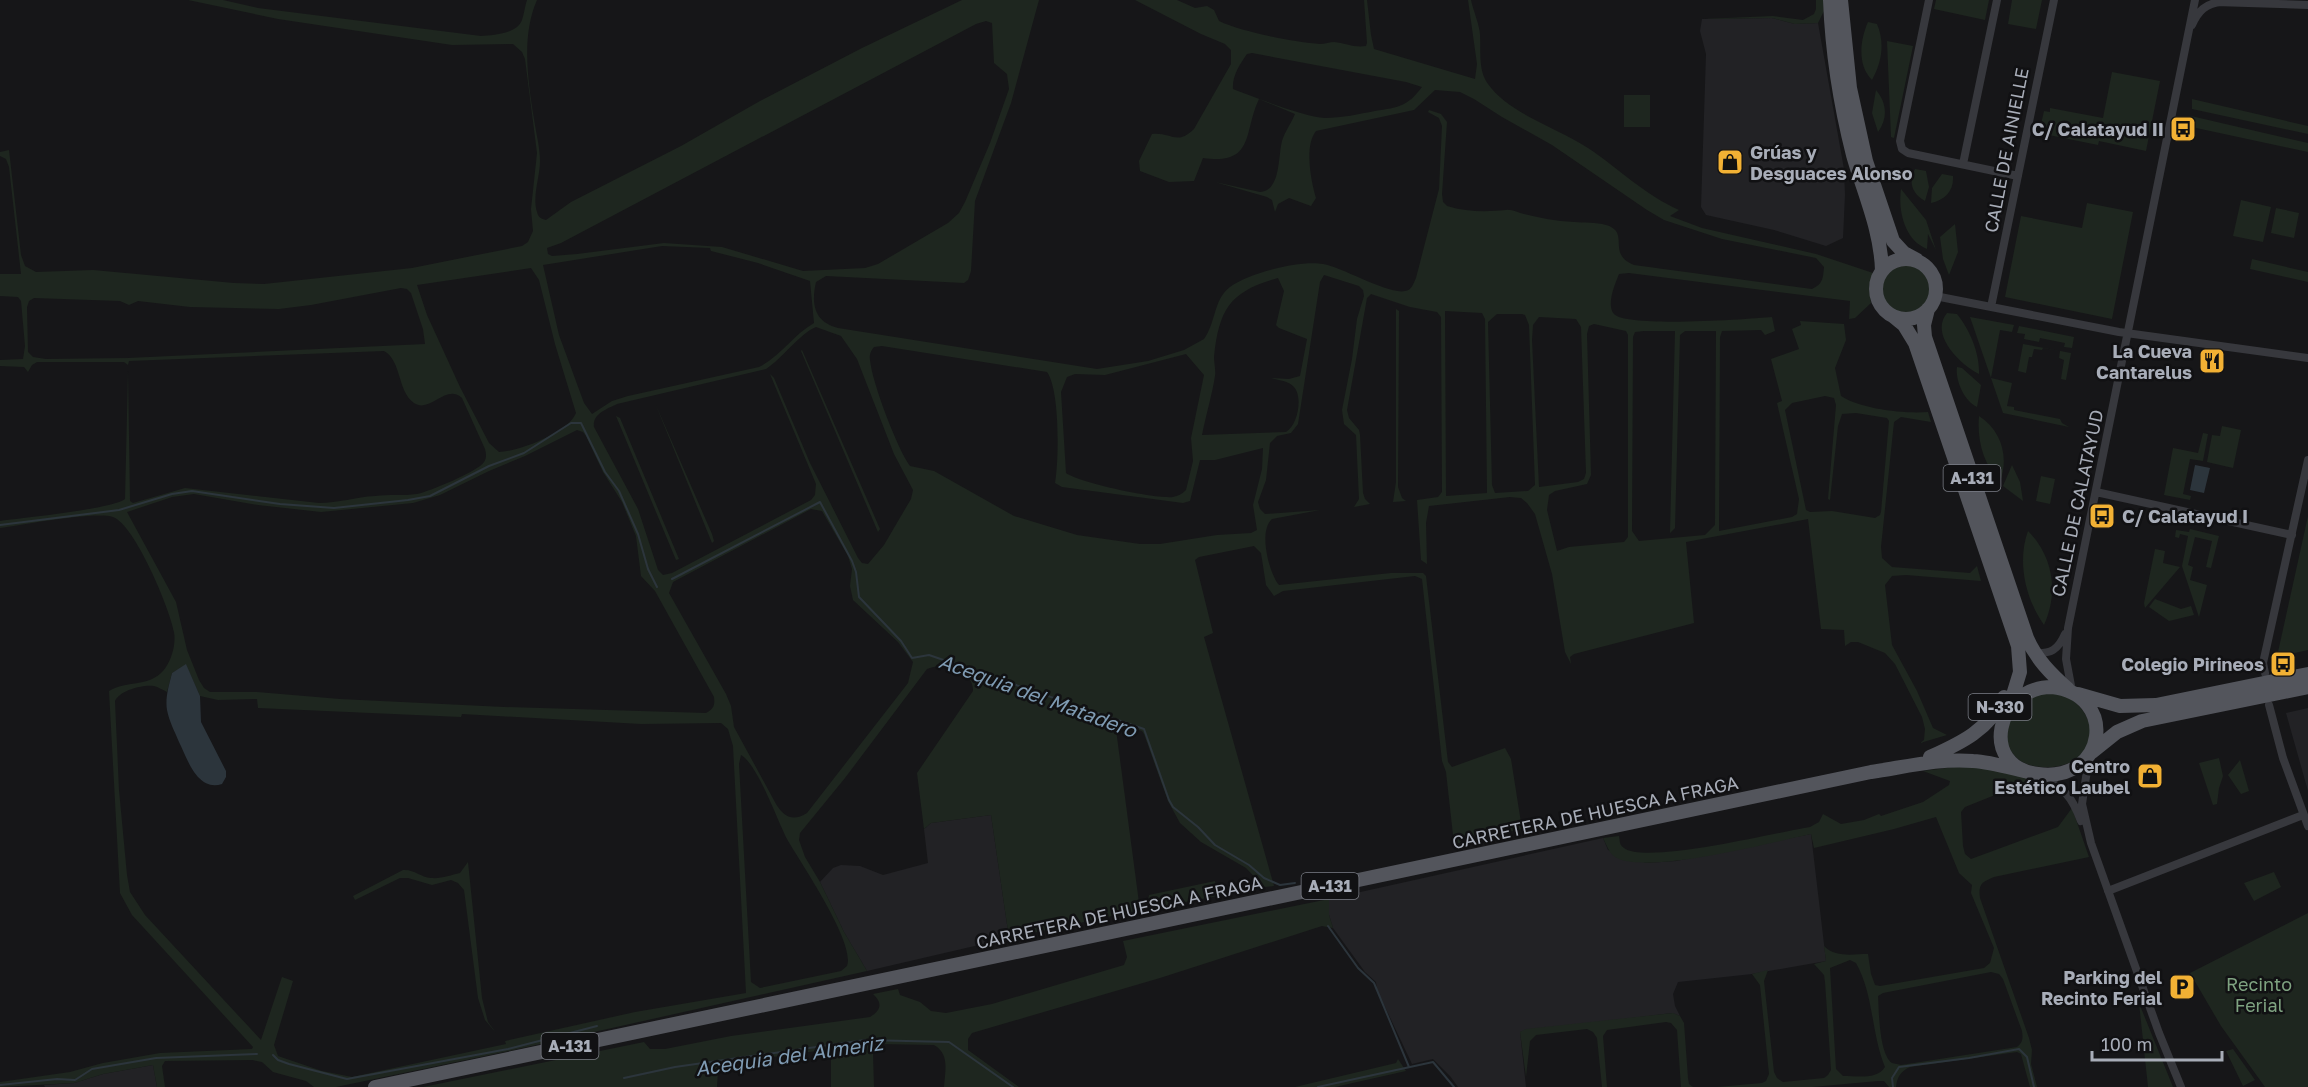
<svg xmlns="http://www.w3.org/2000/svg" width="2308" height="1087" font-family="'Golos Text',sans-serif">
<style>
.built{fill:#222225}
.green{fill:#1e261f;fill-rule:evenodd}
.water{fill:#2c353c}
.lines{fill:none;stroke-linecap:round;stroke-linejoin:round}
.stream{stroke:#2c353c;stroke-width:2}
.street{stroke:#37383d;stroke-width:8}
.primary{stroke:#53555c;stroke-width:14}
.labels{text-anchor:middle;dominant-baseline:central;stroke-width:5;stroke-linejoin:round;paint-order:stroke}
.shield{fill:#111113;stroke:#7b7e86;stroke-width:1.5}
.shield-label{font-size:16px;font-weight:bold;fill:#a8adb8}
.poi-label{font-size:18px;font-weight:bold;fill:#a8adb8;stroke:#111113;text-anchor:end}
.street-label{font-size:18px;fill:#a8adb8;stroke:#111113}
.park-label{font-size:18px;fill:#7fa381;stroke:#111113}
.water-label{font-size:20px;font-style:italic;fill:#7f9bb3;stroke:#111113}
</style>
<rect width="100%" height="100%" fill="#161618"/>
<path class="built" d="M 1772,18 L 1795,24 L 1818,23 L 1844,169 L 1845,195 L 1843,238 L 1826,246 L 1774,230 L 1706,215 L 1701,207 L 1706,54 L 1700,31 L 1702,19 Z
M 2308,708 L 2308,791 L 2286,713 Z
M 991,815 L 1009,938 L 867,971 L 844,932 L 820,882 L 833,868 L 841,865 L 860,866 L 883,875 L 928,863 L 924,829 L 931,823 Z
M 1811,834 L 1826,961 L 1752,974 L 1678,982 L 1673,994 L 1675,1006 L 1680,1016 L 1672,1013 L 1520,1032 L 1526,1087 L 1458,1087 L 1450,1076 L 1433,1059 L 1412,1064 L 1377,990 L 1376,982 L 1365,972 L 1333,928 L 1329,915 L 1329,899 L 1603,838 L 1608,850 L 1646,863 L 1676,861 Z
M 153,1065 L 157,1087 L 45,1087 L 44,1085 L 74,1083 L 103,1074 Z"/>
<path class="green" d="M 188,0 L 223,0 L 258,8 L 481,36 C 493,35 517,34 522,20 C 524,14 525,6 527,0 L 537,0 C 521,36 528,82 534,119 C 536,133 540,147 540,161 C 540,177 532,196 537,212 C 538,217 541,219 546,220 L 571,202 L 681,146 L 760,101 L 862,48 L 962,0 L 1039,0 L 1011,103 L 975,201 L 971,271 L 968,280 L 964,283 L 826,276 L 816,282 C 811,304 814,322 838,328 L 1097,369 L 1148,361 L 1184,350 L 1204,339 C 1216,323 1213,300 1230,287 C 1248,273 1300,260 1323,264 C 1342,267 1389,295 1405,291 C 1412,290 1413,284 1416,278 L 1439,189 L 1442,126 L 1439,118 L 1428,112 L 1429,110 L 1441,114 L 1447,122 L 1442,194 L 1443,202 L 1447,206 C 1466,212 1487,212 1506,210 C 1511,209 1519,213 1524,214 C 1540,218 1556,221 1574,222 C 1584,223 1596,222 1606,225 C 1631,232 1606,254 1634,265 L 1812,289 C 1823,284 1823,278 1824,267 L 1816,258 L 1722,239 L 1664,220 L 1647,210 L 1552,145 L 1502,117 L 1474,99 L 1460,92 L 1435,90 L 1414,110 L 1316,131 C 1304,146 1311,181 1316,198 L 1311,206 L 1289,198 L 1278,204 L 1275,212 L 1272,200 L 1267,197 L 1215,182 L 1260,192 C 1281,191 1278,156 1282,141 C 1285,131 1291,124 1295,114 L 1259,99 C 1243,133 1255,165 1203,158 L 1194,181 L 1169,182 L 1140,171 L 1139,161 L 1152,134 C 1171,132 1177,146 1194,129 L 1231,64 L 1231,50 L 1225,44 L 1201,34 L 1135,0 L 1177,0 L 1195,8 L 1207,6 L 1214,10 L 1219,21 C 1242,32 1294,42 1320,44 C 1325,44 1330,42 1334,42 C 1345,43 1354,48 1366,46 L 1367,43 L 1364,0 L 1367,0 L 1371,35 L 1374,49 L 1475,79 L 1477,64 L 1468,0 L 1471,0 C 1473,10 1480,26 1480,35 C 1481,51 1478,70 1488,84 C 1509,114 1558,128 1588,148 C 1618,168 1645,195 1679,210 L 1670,216 L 1702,228 L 1816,254 L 1873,273 L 1869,286 L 1871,303 L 1855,318 L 1849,319 L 1850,301 L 1629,273 L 1619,274 C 1615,284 1606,305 1614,314 C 1627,328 1749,319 1772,317 L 1775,331 L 1765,335 L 1761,330 L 1722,331 L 1720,337 L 1719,531 L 1792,517 L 1797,514 L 1799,499 L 1777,403 L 1782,401 L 1771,359 L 1799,349 L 1792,329 L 1801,325 L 1800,321 L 1844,324 L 1846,340 L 1835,368 L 1841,396 C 1861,409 1904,414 1928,412 L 1931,422 L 1901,417 L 1894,422 L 1881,547 L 1882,558 L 1892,567 L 1970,573 L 1977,566 L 1981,581 L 1906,575 L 1892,576 L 1885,585 L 1892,645 L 1917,691 L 1933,728 L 1947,735 L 1920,743 L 1924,740 L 1925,729 L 1922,717 L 1895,664 L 1885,653 L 1858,642 L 1851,642 L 1845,646 L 1844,630 L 1821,629 L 1808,519 L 1686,542 L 1694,623 L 1574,654 L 1570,657 L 1571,664 L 1565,652 L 1552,574 L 1535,514 L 1527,503 L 1521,498 L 1510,497 L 1429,506 L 1426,523 L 1427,564 L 1421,560 L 1417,500 L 1438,497 L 1442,492 L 1441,317 L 1437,312 L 1410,307 L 1371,294 L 1367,298 L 1347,410 L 1349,418 L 1359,430 L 1360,435 L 1363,493 L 1365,499 L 1370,504 L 1354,507 L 1359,499 L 1356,435 L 1344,424 L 1342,410 L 1352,359 L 1357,319 L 1364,296 L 1363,290 L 1359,286 L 1324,275 L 1320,282 L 1298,424 L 1291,433 L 1277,436 L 1270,443 L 1266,480 L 1258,502 L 1260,509 L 1265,514 L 1320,510 L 1272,519 C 1258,531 1269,573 1279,585 L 1391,573 L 1423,573 L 1426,576 L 1448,762 L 1452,767 L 1505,748 L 1511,759 L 1522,829 L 1454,844 L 1446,772 L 1442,761 L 1422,579 L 1415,576 L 1283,591 L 1274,596 L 1266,585 L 1261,553 L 1254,546 L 1199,557 L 1195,560 L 1213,633 L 1204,637 L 1274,886 L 1264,887 L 1246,868 L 1201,842 L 1180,823 L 1168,801 L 1144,734 L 1142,731 L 1115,722 L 1140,910 L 1009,938 L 991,815 L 931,823 L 924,829 L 917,773 L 973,691 C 974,670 943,662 927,669 L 845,778 L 800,833 L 799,840 L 805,857 L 820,882 L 844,932 L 867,971 L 509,1051 L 336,1087 L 314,1087 L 306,1081 L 273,1072 L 262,1062 L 252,1060 L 165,1061 L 162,1066 L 165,1087 L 157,1087 L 153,1065 L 103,1074 L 74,1083 L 0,1087 L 0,1082 L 70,1072 L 103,1063 L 160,1053 L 252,1049 L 253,1047 L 132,915 L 120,893 L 109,691 C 126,680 153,688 166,667 C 172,658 176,644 174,632 C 170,609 135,525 113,517 C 95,511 23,525 0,528 L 0,521 C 21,518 113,509 125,499 L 128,371 L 130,501 L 133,503 L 185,488 L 319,503 C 338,503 356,497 375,496 C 389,494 403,496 417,494 C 428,492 479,471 484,462 C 487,458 486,453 485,449 L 462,398 C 446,383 430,414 414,403 C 397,391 402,361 384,351 L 129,361 L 128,365 L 124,362 L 37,362 L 32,365 L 28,372 L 24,367 L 0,366 L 0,360 L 23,359 L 25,346 L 21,301 L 18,297 L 0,296 L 0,274 L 21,274 L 9,167 L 6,159 L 0,156 L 0,152 L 9,150 L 21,255 L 25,266 L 36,272 L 93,270 L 234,283 L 264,284 L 412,268 L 522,246 L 528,242 L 533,231 L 531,209 L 537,153 L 525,59 L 522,52 L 513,44 L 452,45 L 278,19 ZM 986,21 L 992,23 L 994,63 L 1007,74 L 1009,89 L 990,143 L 965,202 L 959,213 L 948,223 L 878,264 L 865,268 L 803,271 L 722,247 L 664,243 L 577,254 L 552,256 L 548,254 L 547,248 L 561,243 L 976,24 ZM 1252,53 L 1406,82 L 1422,87 C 1407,107 1399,107 1375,111 C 1359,114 1342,118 1325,118 C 1304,117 1254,97 1233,89 C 1232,76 1240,64 1247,54 ZM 662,246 L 710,248 L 711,251 L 758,263 L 810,281 L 814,323 C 793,335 781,356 759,367 L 628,396 L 612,401 L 592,414 L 584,403 L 559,335 L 543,265 ZM 531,268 L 539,280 L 555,344 L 576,413 C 569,432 518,452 499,452 L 489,443 L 460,387 L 427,315 L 417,285 ZM 1278,278 L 1284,291 L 1276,325 L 1279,328 L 1307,339 L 1300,376 L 1289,379 L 1271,378 C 1278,380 1289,381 1294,387 C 1303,397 1298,425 1286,432 L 1202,435 C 1206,415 1212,395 1215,376 C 1216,371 1214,363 1214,357 C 1219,308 1231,291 1278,278 ZM 401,288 L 407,289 L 411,293 L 423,329 L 425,344 L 128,358 L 46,359 L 33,357 L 28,352 L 27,307 L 29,301 L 34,298 L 120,301 L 129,305 L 138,301 L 190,307 L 279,309 L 311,305 ZM 1445,311 L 1482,313 L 1485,319 L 1487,493 L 1446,496 ZM 1497,314 L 1522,314 L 1525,315 L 1529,325 L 1535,485 L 1528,491 L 1495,493 L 1492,485 L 1488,322 ZM 1539,317 L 1576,319 L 1581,327 L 1586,473 L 1584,479 L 1578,482 L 1539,487 L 1532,340 L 1533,325 ZM 1594,324 L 1626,331 L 1628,335 L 1628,537 L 1624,542 L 1569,547 L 1557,551 L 1547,510 L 1549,495 L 1555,491 L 1587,484 L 1591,475 L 1587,334 L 1589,326 ZM 816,327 L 841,336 L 857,359 L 894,454 L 913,490 L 911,499 L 884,545 L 868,564 L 862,563 L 858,558 L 810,463 L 774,378 L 770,374 L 816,484 L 815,495 L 811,500 L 672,573 L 663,575 L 658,570 L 638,509 L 594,427 C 592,414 607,409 617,404 L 766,369 C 783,358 799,334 816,327 ZM 1644,331 L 1675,331 L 1670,533 L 1675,528 L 1680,335 L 1685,331 L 1716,331 L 1715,525 L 1705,535 L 1639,541 L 1632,531 L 1633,337 L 1635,332 ZM 882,346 L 1047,372 C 1060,390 1059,460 1055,483 L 1062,487 L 1183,503 L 1190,501 L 1200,460 L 1215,460 L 1263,448 L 1262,469 L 1253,505 L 1257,530 L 1251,533 L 1217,535 L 1160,544 L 1140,544 L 1077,535 L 1014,516 L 934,471 L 910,466 C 897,448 872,382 870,360 C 869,354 871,351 874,347 ZM 1186,354 L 1204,375 L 1191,438 L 1193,461 L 1186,490 C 1182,494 1178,496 1173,497 C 1155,499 1080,483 1066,473 L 1061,392 L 1067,377 L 1075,374 L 1105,375 ZM 1825,396 L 1834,398 L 1836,405 L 1828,499 L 1830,500 L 1838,426 L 1842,414 L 1856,413 L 1887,418 L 1889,421 L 1881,512 L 1880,515 L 1875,518 L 1832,511 L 1810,512 L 1806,510 L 1785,410 L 1792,403 ZM 577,430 L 583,432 L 586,436 L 603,472 L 622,502 L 636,536 L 641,576 L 655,591 L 714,697 C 715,705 714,709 706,713 L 504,707 L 340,699 L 257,692 L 210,692 L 204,688 L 199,680 L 187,650 L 176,602 L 127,512 L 172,497 L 194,494 L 258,505 L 321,512 L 413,503 L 440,495 L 489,471 L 525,456 ZM 811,509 L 822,511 L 848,556 L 852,569 L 850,586 L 853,600 L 898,642 L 913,662 L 908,683 L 807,813 C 793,822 784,817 776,804 L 734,727 L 731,706 L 726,694 L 669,593 L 673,582 ZM 186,665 L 200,696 L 218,700 L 257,699 L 258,708 L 461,717 L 462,714 L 641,724 L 721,723 L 728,729 L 733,746 L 746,993 L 635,1012 L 505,1041 L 506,1044 L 352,1077 L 322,1071 L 278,1056 L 274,1045 L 293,981 L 282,977 L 261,1040 L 145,915 L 130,892 L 127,875 L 119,790 L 115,701 C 119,691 142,684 154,686 C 158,687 163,690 167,692 L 172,673 ZM 741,755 C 758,765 777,820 787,839 C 800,862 856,943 847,966 L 841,971 L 760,988 L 751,982 L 739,764 Z
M 1816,0 L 1823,0 L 1824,11 L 1818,23 L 1795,24 L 1772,18 L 1702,19 L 1773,16 L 1803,20 L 1814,14 L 1816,9 Z
M 1936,0 L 1989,0 L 1985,20 L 1934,9 Z
M 2012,0 L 2042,0 L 2036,29 L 2008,24 Z
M 1868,22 L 1877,24 C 1885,43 1882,62 1872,80 C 1857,65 1860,40 1868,22 Z
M 1887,41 L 1913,46 L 1894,138 L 1891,137 Z
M 2112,72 L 2160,81 L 2146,151 L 2099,141 L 2098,145 L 2039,133 L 2044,111 L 2050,112 L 2050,108 L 2103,118 Z
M 1876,90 C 1887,103 1888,118 1878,132 L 1872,113 Z
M 1624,95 L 1650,95 L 1650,127 L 1624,127 Z
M 2192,99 L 2308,126 L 2308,134 L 2192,109 Z
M 2191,116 L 2308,143 L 2308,152 L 2187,126 Z
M 1915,169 L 1926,171 L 1929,187 L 1925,201 C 1912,194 1908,182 1915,169 Z
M 1942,174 L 1953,176 C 1954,191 1945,200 1931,203 L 1932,188 Z
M 1901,189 L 1926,220 L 1936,250 L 1928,234 L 1927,249 C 1904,240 1898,210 1901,189 Z
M 2241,200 L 2271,207 L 2263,242 L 2233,236 Z
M 2087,203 L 2133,212 L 2112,319 L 2005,297 L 2021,216 L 2082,228 Z
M 2276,208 L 2299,213 L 2294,238 L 2271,233 Z
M 1955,224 L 1958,252 L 1949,275 L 1943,259 L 1940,237 Z
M 2252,259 L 2308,272 L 2308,282 L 2250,269 Z
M1881 289a25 25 0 1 1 50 0a25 25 0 1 1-50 0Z
M 1396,309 L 1399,311 L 1398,487 L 1402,498 L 1406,501 L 1393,502 L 1396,482 Z
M 1947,313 L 1957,314 C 1970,330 1980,354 1979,374 C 1961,365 1929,335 1947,313 Z
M 1970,317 L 2014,325 L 2012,332 L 2000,330 L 1991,378 L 2012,383 L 2007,406 L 2014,407 L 2014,410 L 2060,419 L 2062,423 L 2069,427 L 2003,413 Z
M 2019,326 L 2074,337 L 2072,348 L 2064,347 L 2065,343 L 2040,338 L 2039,342 L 2024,339 L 2025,334 L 2017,333 Z
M 2023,344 L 2071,353 L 2066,380 L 2061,379 L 2064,360 L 2059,358 L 2060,351 L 2043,348 L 2042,350 L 2034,349 L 2032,357 L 2029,357 L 2026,373 L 2018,371 Z
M 802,350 L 880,529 L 878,532 L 801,351 Z
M 1957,367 L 1962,368 L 1981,385 L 1977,407 C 1964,401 1955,380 1957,367 Z
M 655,403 L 712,534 L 714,541 L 712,543 Z
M 616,416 L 620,418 L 679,559 L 676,560 Z
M 1979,416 C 2002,431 2009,457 2000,482 C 1983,463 1977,441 1979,416 Z
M 2222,426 L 2241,430 L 2233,468 L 2207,462 L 2212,435 L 2220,436 Z
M 2203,433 L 2208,434 L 2203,461 L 2190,459 L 2183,494 L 2191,496 L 2190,500 L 2164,495 L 2173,448 L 2198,453 Z
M 2012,465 L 2020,482 L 2023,501 L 2003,486 Z
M 2041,476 L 2055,479 L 2050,504 L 2036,501 Z
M 2308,516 L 2308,650 L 2277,657 L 2278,652 Z
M 2190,529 L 2219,536 L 2211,568 L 2206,567 L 2212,541 L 2195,537 L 2188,565 L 2193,567 L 2190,580 L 2207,585 L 2199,617 L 2182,566 L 2188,536 L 2180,534 L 2179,538 L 2175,537 L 2176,530 L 2189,532 Z
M 2028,531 C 2053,556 2059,592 2044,625 C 2025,598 2017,561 2028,531 Z
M 2155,549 L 2165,551 L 2163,563 L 2180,567 L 2145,608 L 2144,603 Z
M 2155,599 L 2181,609 L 2191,606 L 2194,615 L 2169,621 L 2149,607 Z
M 2048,692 C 2054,693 2061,693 2066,696 C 2083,705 2096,726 2089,745 C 2080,769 2034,774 2017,758 C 2000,743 2007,716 2023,702 C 2028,697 2041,695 2048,692 Z
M 2219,758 L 2223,776 L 2219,788 L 2217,804 L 2213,805 L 2199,763 Z
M 2240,760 L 2249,791 L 2241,794 L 2228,775 Z
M 1962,766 C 1994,768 2028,775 2057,790 L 2000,793 L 1965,807 L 1961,812 L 1963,846 L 1965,854 L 1971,859 L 2058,827 L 2072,808 L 2089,857 L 1994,877 C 1982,882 1978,884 1980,898 L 2029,1038 L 2032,1050 L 2031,1064 L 2037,1087 L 2030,1087 L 2021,1054 L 2017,1052 L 1910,1067 C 1901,1071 1897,1077 1896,1087 L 1889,1087 L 1884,1081 L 1878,1081 L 1812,1087 L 1717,1087 L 1762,1083 L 1766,1081 L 1769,1074 L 1760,985 L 1752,974 L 1768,970 L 1764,981 L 1774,1072 L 1777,1078 L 1783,1082 L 1824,1078 L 1828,1075 L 1831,1070 L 1825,982 L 1824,975 L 1814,964 L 1826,961 L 1824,946 C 1836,958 1853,954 1868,954 L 1871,974 L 1875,985 L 1880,986 L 1984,968 L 1990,963 L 1994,948 L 1971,893 L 1972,885 L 1959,873 L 1936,817 L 1894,829 L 1814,848 L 1811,834 C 1769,843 1656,873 1619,859 C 1610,856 1607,846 1603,838 L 1619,836 C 1620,841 1619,845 1624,848 C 1646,865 1778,832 1810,827 L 1819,822 L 1823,814 L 1841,824 L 1864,820 L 1879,814 L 1881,816 L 1923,802 L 1949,785 L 1950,781 L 1923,771 ZM 1850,960 L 1856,963 C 1874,995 1871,1033 1885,1067 C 1877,1080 1857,1076 1843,1076 L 1836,1069 L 1830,968 ZM 1991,972 L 1999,974 L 2003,979 L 2022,1031 C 2023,1038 2023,1042 2017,1047 L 1901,1065 C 1899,1064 1894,1064 1892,1063 C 1879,1054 1879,1011 1878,996 L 1883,993 Z
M 468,862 L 482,998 L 488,1022 L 496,1033 L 485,1020 L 478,998 L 464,890 L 458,883 L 451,880 L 432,885 L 408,878 L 400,878 L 355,900 L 353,896 L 403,870 C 414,869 420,877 431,878 C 441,879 451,875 460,873 Z
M 2274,872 L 2281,887 L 2254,901 L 2244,883 Z
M 1215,881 L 1218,896 L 1147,909 L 1149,895 Z
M 1329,899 L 1329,915 L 1333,928 L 1322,926 L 1160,978 L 972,1033 L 968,1039 L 968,1050 L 1019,1087 L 944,1087 C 945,1071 950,1054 934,1045 L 877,1044 L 873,1054 L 874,1087 L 831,1087 L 831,1049 L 721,1064 L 718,1071 L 717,1087 L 423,1087 L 644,1042 L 650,1049 L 665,1049 L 731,1036 L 870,1017 C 881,1010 883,1003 873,994 L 898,989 L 900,995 L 920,1002 L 931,1011 L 946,1013 L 992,1004 L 1124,965 L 1127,957 L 1123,941 Z
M 2308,913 L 2308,1087 L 2265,1087 L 2221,1026 L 2190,973 Z
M 2139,1003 L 2173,1087 L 2148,1087 Z
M 1673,1013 L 1680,1016 L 1684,1023 L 1688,1078 L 1689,1084 L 1693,1087 L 1681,1087 L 1677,1030 L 1671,1023 L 1666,1022 L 1607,1030 L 1603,1036 L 1607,1087 L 1602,1087 L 1597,1038 L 1593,1032 L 1587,1029 L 1536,1035 L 1530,1041 L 1526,1077 L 1520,1032 L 1526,1029 Z
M 2233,1049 L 2255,1080 L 2243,1086 L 2226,1051 Z
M 1398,1059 L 1406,1071 L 1335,1087 L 1295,1087 L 1396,1063 Z"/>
<path class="water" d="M 2195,465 L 2210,468 L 2204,493 L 2190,490 Z
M 186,664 L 200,696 L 201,722 L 226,771 L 226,777 L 222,784 C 197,792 187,758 179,742 C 175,732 169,721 167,710 C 165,698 169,685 172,673 Z"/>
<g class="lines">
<path class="stream" d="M 0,525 L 119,510 L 172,494 L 192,491 L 280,504 L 334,508 L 408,500 L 430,496 L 489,466 L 524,453 L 571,423 L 581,423 L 605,472 L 619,491 L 638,534 L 648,569 L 657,587
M 672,579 L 820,502 L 852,561 L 856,572 L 859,597 L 901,641 L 912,658 L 929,655 L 1144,729 L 1169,800 L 1173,807 L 1198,827 L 1215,845 L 1249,865 L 1264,878 L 1280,885 L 1295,883
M 1328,926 L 1358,968 L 1374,983 L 1409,1067
M 273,1055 L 278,1060 L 289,1064 L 347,1079 L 508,1049 L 597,1026
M 624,1078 L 675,1067 L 865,1040 L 949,1042 L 1013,1087
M 0,1085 L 57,1079 L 75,1080 L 92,1069 L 156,1058 L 257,1054
M 1318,1087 L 1433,1062 L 1454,1087
M 1893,1087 L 1892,1078 L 1899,1067 L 1969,1058 L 2019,1049 L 2027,1057 L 2034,1087"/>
<path class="street" d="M 1929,0 L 1900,141 L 1902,149 L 1908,153 L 2018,176
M 2216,2 L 2308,5
M 2192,25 C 2198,11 2206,3 2222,2
M 1963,164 L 1997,0
M 1935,296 L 2119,332 L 2308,358
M 1991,307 L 2054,0
M 2096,492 L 2292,535
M 2034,653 C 2051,654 2058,650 2065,634
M 2265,673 L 2263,663 L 2308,460
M 2072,691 L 2066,659 L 2068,628 L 2195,0
M 2269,705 L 2283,758 L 2308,826
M 2089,757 L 2082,804 L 2091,843 L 2159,1033 L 2181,1087
M 2039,775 C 2064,789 2071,794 2081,821
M 2108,891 L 2303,815"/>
<path class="primary" d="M 1830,0 C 1832,52 1840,104 1853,155 C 1864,194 1881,230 1882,271
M 1841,0 L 1850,88 L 1866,161 L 1893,241 L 1904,253 L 1917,260
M1876 289a30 30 0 1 1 60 0a30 30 0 1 1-60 0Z
M 1928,309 L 1924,325 L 1925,337 L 2027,638 C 2036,659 2051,674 2068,689
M 1893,316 L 1904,325 L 1915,343 L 2018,646 L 2020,672 L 2009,708
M 2052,687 C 2118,694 2108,783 2038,774 C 1978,767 1996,687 2052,687 Z
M 2078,694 L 2120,706 L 2156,705 L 2308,674
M 2092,752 L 2117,732 L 2142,721 L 2308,687
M 1930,757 C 1961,743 1989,730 2004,697
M 375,1087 L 1871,772 C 1905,767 1939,758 1973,761 C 1990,762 2007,767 2024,771"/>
</g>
<defs>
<g id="bus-square" transform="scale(1.35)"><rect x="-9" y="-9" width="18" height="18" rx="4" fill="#f2b134" stroke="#111113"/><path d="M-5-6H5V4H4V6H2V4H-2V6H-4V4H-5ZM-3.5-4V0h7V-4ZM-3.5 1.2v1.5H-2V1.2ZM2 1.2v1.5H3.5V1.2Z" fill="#111"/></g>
<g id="shop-square" transform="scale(1.35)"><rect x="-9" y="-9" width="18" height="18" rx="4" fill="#f2b134" stroke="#111113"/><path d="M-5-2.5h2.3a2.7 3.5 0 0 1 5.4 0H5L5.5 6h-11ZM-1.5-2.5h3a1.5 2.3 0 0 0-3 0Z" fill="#111"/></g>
<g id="restaurant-square" transform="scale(1.35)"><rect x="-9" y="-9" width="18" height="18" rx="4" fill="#f2b134" stroke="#111113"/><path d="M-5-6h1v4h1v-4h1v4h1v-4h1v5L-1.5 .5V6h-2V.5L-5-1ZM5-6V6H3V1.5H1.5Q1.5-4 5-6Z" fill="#111"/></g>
<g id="parking-square" transform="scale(1.35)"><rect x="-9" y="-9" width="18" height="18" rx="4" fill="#f2b134" stroke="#111113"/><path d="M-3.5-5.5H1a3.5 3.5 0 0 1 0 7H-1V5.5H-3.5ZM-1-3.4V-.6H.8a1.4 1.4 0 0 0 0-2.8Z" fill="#111"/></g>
</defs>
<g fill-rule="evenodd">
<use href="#bus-square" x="2183" y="129"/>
<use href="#shop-square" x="1730" y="162"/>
<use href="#restaurant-square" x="2212" y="361"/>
<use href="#bus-square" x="2102" y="516"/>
<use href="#bus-square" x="2283" y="664"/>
<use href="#shop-square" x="2150" y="776"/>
<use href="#parking-square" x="2182" y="987"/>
</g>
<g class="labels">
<g class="shield">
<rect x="1943.5" y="465" width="57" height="26" rx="4.5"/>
<rect x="1968.5" y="694" width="63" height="26" rx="4.5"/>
<rect x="1301.5" y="873" width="57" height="26" rx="4.5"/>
<rect x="541.5" y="1033" width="57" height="26" rx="4.5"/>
</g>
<g class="shield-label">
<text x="1972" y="478">A-131</text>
<text x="2000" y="707">N-330</text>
<text x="1330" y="886">A-131</text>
<text x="570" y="1046">A-131</text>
</g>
<g class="poi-label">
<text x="2164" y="129">C/ Calatayud II</text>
<text x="1750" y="152" text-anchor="start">Grúas y<tspan x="1750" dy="21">Desguaces Alonso</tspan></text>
<text x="2192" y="351">La Cueva<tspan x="2192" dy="21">Cantarelus</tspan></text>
<text x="2122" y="516" text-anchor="start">C/ Calatayud I</text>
<text x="2264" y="664">Colegio Pirineos</text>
<text x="2130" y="766">Centro<tspan x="2130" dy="21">Estético Laubel</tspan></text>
<text x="2162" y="977">Parking del<tspan x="2162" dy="21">Recinto Ferial</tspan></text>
</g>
<g class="street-label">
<text transform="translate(2006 150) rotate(-79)">CALLE DE AINIELLE</text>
<text transform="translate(2077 503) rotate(-78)">CALLE DE CALATAYUD</text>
<text transform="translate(1595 812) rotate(-12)">CARRETERA DE HUESCA A FRAGA</text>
<text transform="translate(1119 912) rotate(-12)">CARRETERA DE HUESCA A FRAGA</text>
</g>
<g class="park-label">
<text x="2259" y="984">Recinto<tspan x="2259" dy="21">Ferial</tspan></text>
</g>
<g class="water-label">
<text transform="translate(1038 695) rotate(20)">Acequia del Matadero</text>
<text transform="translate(789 1055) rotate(-8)">Acequia del Almeriz</text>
</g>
</g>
<path d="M2092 1051v9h130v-9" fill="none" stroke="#a8adb8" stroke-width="3"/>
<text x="2101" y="1051" font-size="18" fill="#a8adb8" stroke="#111113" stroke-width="4.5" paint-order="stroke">100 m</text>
</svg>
